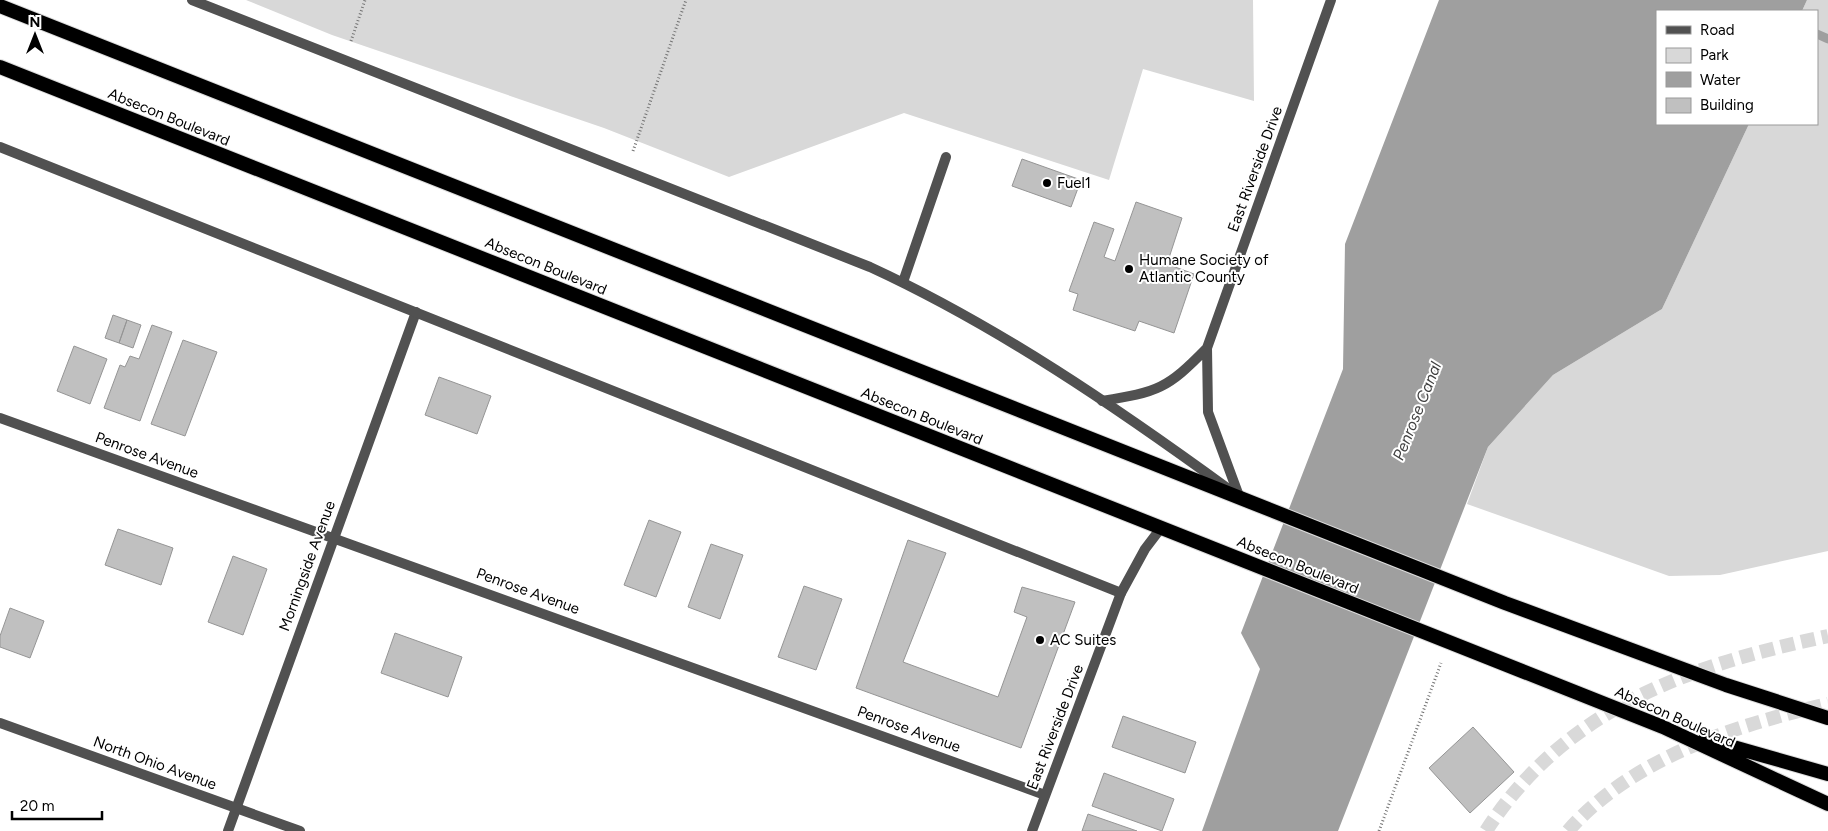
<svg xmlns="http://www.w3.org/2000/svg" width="1828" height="831" font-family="Figtree,sans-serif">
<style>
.green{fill:#d8d8d8}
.water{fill:#9f9f9f}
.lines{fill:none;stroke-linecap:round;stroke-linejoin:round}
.stream{stroke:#9f9f9f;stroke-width:9}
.building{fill:#c0c0c0;stroke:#959595}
.trunk-tunnel{stroke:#d9d9d9;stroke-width:14;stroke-dasharray:14 7;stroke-linecap:butt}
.trunk-casing{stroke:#dbdbdb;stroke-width:16}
.path{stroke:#737373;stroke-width:3;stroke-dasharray:1 2.5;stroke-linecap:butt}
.service{stroke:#515151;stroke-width:10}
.minor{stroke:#515151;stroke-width:10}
.tertiary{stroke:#515151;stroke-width:10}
.trunk{stroke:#000;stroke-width:14}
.poi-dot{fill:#000;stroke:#fff;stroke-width:2}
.labels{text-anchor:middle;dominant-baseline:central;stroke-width:4;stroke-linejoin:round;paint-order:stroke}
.street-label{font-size:15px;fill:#000;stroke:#fff}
.poi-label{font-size:15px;fill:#000;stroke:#fff;text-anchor:start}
.water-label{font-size:16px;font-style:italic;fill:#404040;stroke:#fff}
</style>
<rect width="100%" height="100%" fill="#fff"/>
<path class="green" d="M 246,0 L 1253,0 L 1254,101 L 1143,69 L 1109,180 L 904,113 L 729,177 L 604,128 L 332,35 Z
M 1807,0 L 1828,0 L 1828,551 L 1720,575 L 1669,576 L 1467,504 L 1488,447 L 1553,375 L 1662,309 L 1749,124 L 1817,124 L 1817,11 L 1802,11 Z"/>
<path class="water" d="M 1439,0 L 1807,0 L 1802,11 L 1657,11 L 1657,124 L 1749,124 L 1662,309 L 1553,375 L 1488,447 L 1338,831 L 1202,831 L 1260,669 L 1241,633 L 1343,369 L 1345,244 Z"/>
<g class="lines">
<path class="stream" d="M 1817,34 L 1828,39"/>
</g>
<path class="building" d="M 1022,159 L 1081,180 L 1071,207 L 1012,186 Z
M 1136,202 L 1182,218 L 1167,264 L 1194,274 L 1174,333 L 1139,321 L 1135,331 L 1073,310 L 1078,294 L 1069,291 L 1094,222 L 1114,229 L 1104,257 L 1115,261 Z
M 113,315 L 127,320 L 119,343 L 105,338 Z
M 127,320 L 141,325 L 133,348 L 119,343 Z
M 152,325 L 172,332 L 140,421 L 104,408 L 120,365 L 125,367 L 130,356 L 139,359 Z
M 183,340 L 217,352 L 185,436 L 151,424 Z
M 74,346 L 107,359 L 90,404 L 57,391 Z
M 439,377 L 491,396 L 477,434 L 425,415 Z
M 649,520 L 681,532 L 656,597 L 624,585 Z
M 118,529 L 173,548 L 161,585 L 105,565 Z
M 908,540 L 946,553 L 903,662 L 998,697 L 1027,617 L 1014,612 L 1022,587 L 1075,602 L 1021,748 L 856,688 Z
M 711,544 L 743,555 L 720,619 L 688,607 Z
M 233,556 L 267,569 L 243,635 L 208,622 Z
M 804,586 L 842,599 L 816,670 L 778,657 Z
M 10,608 L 44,621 L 30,658 L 0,647 L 0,636 Z
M 395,633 L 462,657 L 448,697 L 381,673 Z
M 1123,716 L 1196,742 L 1185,773 L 1112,747 Z
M 1473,727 L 1514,772 L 1470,813 L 1429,768 Z
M 1104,773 L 1174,799 L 1162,831 L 1092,806 Z
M 1088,814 L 1137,831 L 1082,831 Z"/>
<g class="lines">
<path class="trunk-tunnel" d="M 1486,831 C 1566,707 1691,665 1828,636
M 1568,831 C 1632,758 1736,725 1828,704"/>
<g class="trunk-casing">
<path id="trunk" d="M 0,6 L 1505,603 L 1726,685 L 1828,718
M 0,67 L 1663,727 L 1828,804
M 1705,739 L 1828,774"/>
</g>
<path class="path" d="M 351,41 L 365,0
M 633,151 L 686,0
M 1379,831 L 1441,663"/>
<path class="service" d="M 903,282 L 946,157"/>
<path class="minor" d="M 1102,401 C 1158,392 1167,389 1207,348
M 0,418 L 1045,795
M 1239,496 L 1208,412 L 1207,348 L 1331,0
M 228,831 L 416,312
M 1032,831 L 1121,593"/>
<path class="tertiary" d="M 192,0 L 870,267 C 998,326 1116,407 1230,490
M 0,147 L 1121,593 L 1145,549 L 1161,528
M 0,723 L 300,831"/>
<use href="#trunk" class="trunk"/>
</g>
<g class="poi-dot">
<circle cx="1047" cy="183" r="5"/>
<circle cx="1129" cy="269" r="5"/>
<circle cx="1040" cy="640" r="5"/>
</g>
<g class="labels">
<g class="street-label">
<text transform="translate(169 117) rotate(22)">Absecon Boulevard</text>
<text transform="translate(1255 169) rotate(-70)">East Riverside Drive</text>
<text transform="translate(546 266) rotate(22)">Absecon Boulevard</text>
<text transform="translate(922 416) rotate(22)">Absecon Boulevard</text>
<text transform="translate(147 455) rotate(20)">Penrose Avenue</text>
<text transform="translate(1298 565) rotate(22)">Absecon Boulevard</text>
<text transform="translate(307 566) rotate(-70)">Morningside Avenue</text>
<text transform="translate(528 591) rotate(20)">Penrose Avenue</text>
<text transform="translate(1675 717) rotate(24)">Absecon Boulevard</text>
<text transform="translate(1055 727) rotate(-69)">East Riverside Drive</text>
<text transform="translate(909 729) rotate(20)">Penrose Avenue</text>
<text transform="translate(155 763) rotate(20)">North Ohio Avenue</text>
</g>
<g class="poi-label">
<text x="1057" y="183">Fuel1</text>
<text x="1139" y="260">Humane Society of<tspan x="1139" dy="17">Atlantic County</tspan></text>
<text x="1050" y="640">AC Suites</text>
</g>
<g class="water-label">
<text transform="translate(1417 411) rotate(-68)">Penrose Canal</text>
</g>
</g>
<rect x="1656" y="10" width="162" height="115" fill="#ffffff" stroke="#999999"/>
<rect x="1666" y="26" width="25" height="8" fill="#515151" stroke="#999999"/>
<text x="1700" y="35" font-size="15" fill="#000000">Road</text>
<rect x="1666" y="48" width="25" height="15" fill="#d8d8d8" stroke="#999999"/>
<text x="1700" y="60" font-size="15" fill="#000000">Park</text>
<rect x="1666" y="72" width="25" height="15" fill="#9f9f9f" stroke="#999999"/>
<text x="1700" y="85" font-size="15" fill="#000000">Water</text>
<rect x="1666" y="98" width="25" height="15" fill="#c0c0c0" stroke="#999999"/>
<text x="1700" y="110" font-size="15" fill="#000000">Building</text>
<g transform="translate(35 35)" stroke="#ffffff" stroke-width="4" paint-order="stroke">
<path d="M0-4L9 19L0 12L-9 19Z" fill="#000000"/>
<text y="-8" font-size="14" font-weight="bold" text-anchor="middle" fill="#000000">N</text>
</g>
<path d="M12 811v8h90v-8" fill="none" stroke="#000000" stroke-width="2.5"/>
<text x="20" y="811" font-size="15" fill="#000000" stroke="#ffffff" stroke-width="4" paint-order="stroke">20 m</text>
</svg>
